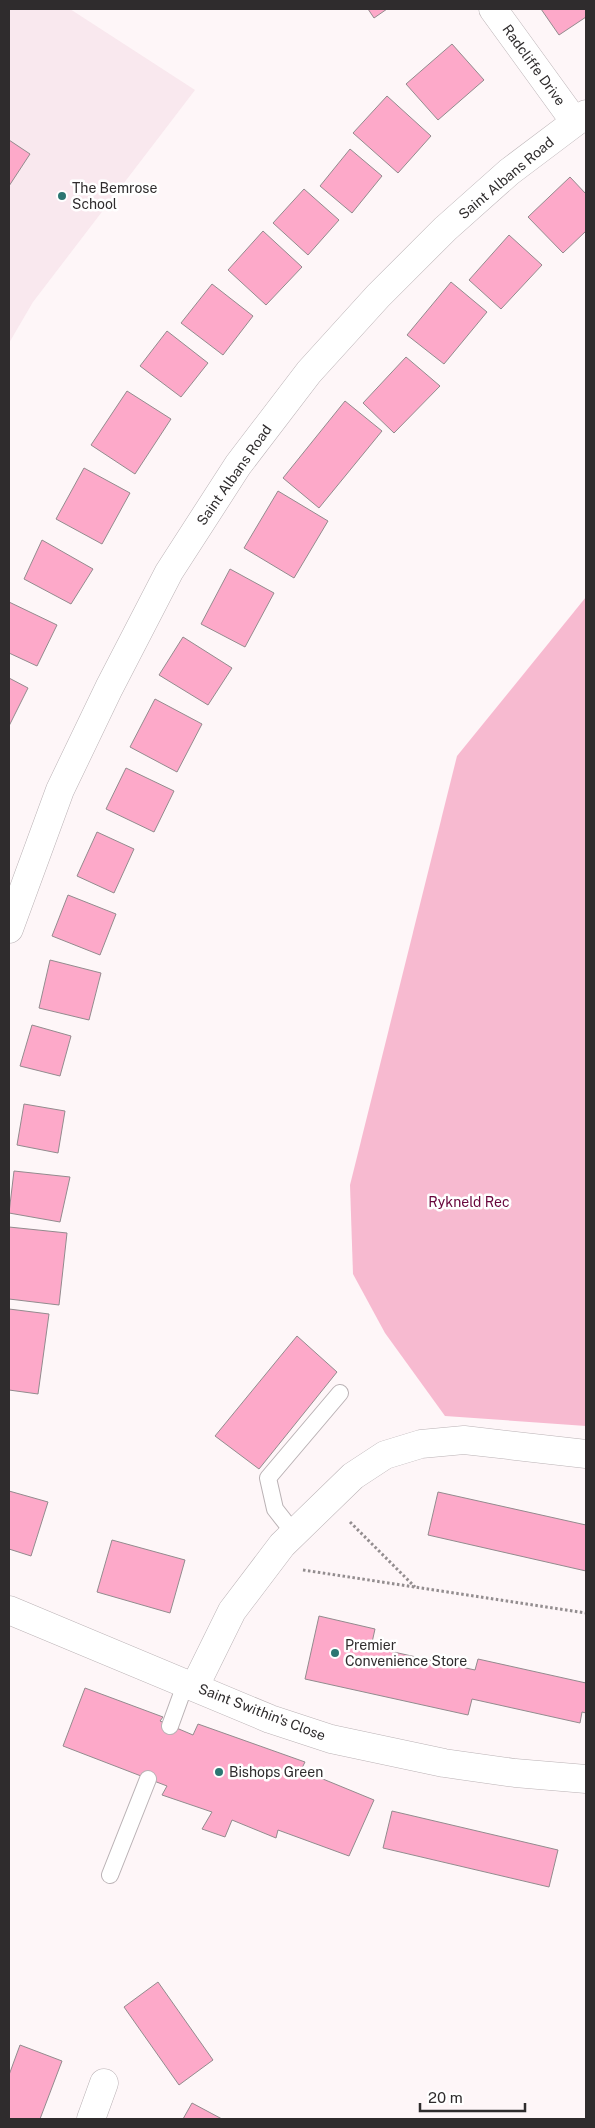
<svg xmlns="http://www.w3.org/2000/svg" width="595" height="2128" font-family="'Public Sans',sans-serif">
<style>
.built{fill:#f9e8ee}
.green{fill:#f7bad0}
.building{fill:#fda9c9;stroke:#938b8e}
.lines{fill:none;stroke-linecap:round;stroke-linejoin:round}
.lane-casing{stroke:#bab2b5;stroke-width:18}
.street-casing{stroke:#bab2b5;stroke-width:29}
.secondary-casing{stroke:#bab2b5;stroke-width:29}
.path{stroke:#938d8f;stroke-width:3;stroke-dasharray:2.5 2.5;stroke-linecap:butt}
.lane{stroke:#fff;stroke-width:16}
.street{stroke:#fff;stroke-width:28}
.secondary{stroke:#fff;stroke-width:28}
.poi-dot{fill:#2c7672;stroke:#fff;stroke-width:2}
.labels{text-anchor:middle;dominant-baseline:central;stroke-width:5;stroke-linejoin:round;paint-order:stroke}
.street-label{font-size:14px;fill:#2f2c2d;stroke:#fff}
.poi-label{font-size:14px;fill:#2f2c2d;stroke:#fff;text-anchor:start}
.park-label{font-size:14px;fill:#68053b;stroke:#fff}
</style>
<rect width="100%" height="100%" fill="#fef6f8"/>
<path class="built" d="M 9,9 L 70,9 L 195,90 L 33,302 L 9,343 Z"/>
<path class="green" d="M 586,597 L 586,1426 L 445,1416 L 385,1333 L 353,1274 L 350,1185 L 457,756 Z"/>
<path class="building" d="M 368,9 L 387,9 L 374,18 Z
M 541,9 L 586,9 L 586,17 L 559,35 Z
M 452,44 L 484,80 L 438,120 L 406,84 Z
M 387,96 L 431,136 L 398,173 L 353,133 Z
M 9,140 L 30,154 L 9,186 Z
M 350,149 L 382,176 L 352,213 L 320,186 Z
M 570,177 L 586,194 L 586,231 L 563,253 L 528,217 Z
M 304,189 L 339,220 L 308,255 L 273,223 Z
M 263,231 L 302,267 L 266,305 L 228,270 Z
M 509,235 L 542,265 L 501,309 L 469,280 Z
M 451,282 L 487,312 L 444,364 L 407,335 Z
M 212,284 L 253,316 L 223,355 L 181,323 Z
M 167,331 L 208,363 L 181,397 L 140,366 Z
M 406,357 L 440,386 L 394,433 L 363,403 Z
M 127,391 L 171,419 L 135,474 L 91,445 Z
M 345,401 L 382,431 L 319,508 L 283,478 Z
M 84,468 L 130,493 L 102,544 L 56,519 Z
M 278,491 L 328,521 L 294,578 L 244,548 Z
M 42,540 L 93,569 L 71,604 L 24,579 Z
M 230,569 L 274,593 L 245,647 L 201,624 Z
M 9,602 L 57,625 L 37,666 L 9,653 Z
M 183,637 L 232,668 L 208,705 L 159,675 Z
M 9,678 L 28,688 L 9,726 Z
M 155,699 L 202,724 L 177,772 L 130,747 Z
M 126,768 L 174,791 L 154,832 L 106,809 Z
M 97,832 L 134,849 L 114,893 L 77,876 Z
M 68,895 L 116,914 L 100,955 L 52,936 Z
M 50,960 L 101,973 L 89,1020 L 39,1008 Z
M 32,1025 L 71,1036 L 60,1076 L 20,1066 Z
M 24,1104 L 65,1111 L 58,1153 L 17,1145 Z
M 14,1171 L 70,1177 L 60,1222 L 9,1213 Z
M 9,1227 L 67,1233 L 59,1305 L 9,1299 Z
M 9,1309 L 49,1314 L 38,1394 L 9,1390 Z
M 297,1336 L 337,1372 L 259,1469 L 215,1436 Z
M 9,1491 L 48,1502 L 31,1556 L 9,1549 Z
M 438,1492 L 586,1525 L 586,1571 L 428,1535 Z
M 112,1540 L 185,1560 L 170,1613 L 97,1592 Z
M 319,1616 L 375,1629 L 371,1647 L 475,1670 L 478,1659 L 586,1683 L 586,1713 L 582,1712 L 580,1723 L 472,1699 L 468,1715 L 305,1679 Z
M 85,1688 L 163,1717 L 160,1721 L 193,1735 L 198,1724 L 305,1762 L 301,1770 L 374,1800 L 349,1856 L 278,1830 L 276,1838 L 232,1820 L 225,1837 L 202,1829 L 212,1812 L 162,1795 L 167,1786 L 63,1746 Z
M 392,1811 L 558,1850 L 549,1887 L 383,1848 Z
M 158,1982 L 213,2060 L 179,2085 L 124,2007 Z
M 20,2045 L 62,2061 L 40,2119 L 9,2119 L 9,2075 Z
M 192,2103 L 222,2119 L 183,2119 Z"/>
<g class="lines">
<g class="lane-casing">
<path id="lane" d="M 293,1532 L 275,1509 L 268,1478 L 340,1393
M 170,1726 L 186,1682
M 110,1875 L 148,1779"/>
</g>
<g class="street-casing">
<path id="street" d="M 493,9 L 575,122
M 9,1610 L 270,1719 L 331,1739 L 444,1763 L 515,1773 L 586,1779
M 195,1686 L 232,1611 L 282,1545 L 353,1476 L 385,1455 L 421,1444 L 464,1440 L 586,1454
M 91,2119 L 104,2083"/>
</g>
<g class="secondary-casing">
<path id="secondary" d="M 9,929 L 60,790 L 109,688 L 169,572 L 238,465 L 309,372 L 378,296 L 445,229 L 509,172 L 586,114"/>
</g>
<path class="path" d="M 350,1522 L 415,1587
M 303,1570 L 586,1613"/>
<use href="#lane" class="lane"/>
<use href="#street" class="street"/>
<use href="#secondary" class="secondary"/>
</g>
<g class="poi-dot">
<circle cx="62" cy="196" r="5"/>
<circle cx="335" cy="1653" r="5"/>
<circle cx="219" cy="1772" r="5"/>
</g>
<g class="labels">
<g class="street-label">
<text transform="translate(534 65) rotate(54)">Radcliffe Drive</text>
<text transform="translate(506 178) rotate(-40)">Saint Albans Road</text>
<text transform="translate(234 475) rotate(-55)">Saint Albans Road</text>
<text transform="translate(262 1712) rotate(21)">Saint Swithin's Close</text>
</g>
<g class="poi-label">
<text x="72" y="188">The Bemrose<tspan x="72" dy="16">School</tspan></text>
<text x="345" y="1645">Premier<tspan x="345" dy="16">Convenience Store</tspan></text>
<text x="229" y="1772">Bishops Green</text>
</g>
<g class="park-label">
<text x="469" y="1202">Rykneld Rec</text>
</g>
</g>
<rect width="595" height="2128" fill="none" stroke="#2f2c2d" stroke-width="20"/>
<path d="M420 2103v8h105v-8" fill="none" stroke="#2f2c2d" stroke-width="2.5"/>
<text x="428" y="2103" font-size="15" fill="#2f2c2d" stroke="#ffffff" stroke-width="4" paint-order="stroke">20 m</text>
</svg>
